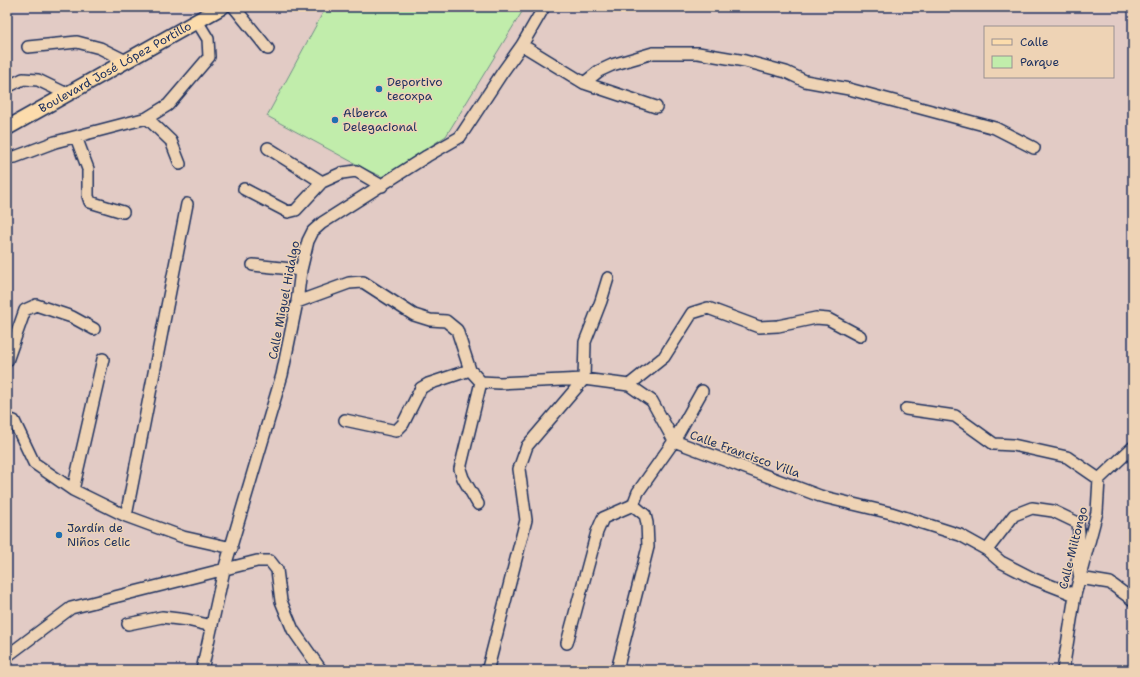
<svg xmlns="http://www.w3.org/2000/svg" width="1140" height="677" font-family="'Shantell Sans',sans-serif">
<style>
.green{fill:#c1edab;stroke:#6e8e84}
.lines{fill:none;stroke-linecap:round;stroke-linejoin:round}
.minor-casing{stroke:#1b2f5e;stroke-width:14}
.major-casing{stroke:#1b2f5e;stroke-width:17}
.minor{stroke:#eed3b5;stroke-width:11}
.major{stroke:#fcdcac;stroke-width:14}
.poi-dot{fill:#1f6fb2;stroke:#eed3b5;stroke-width:1.5}
.labels{text-anchor:middle;dominant-baseline:central;stroke-width:3;stroke-linejoin:round;paint-order:stroke}
.street-label{font-size:12px;fill:#1b2f5e;stroke:#eed3b5}
.poi-label{font-size:12px;fill:#1b2f5e;stroke:#eed3b5;text-anchor:start}
</style>
<rect width="100%" height="100%" fill="#e2cbc5"/>
<filter id="ink" filterUnits="userSpaceOnUse"><feTurbulence type="fractalNoise" baseFrequency=".025" numOctaves="2"/><feDisplacementMap in="SourceGraphic" scale="8" xChannelSelector="R" yChannelSelector="G"/><feConvolveMatrix kernelMatrix="1 2 1 2 8 2 1 2 1" color-interpolation-filters="sRGB"/></filter>
<g filter="url(#ink)">
<path class="green" d="M 326,7 L 525,7 L 446,136 L 383,177 L 369,171 L 267,116 Z"/>
<g class="lines">
<g class="minor-casing">
<path id="minor" d="M 234,7 L 268,49
M 522,45 L 584,83 L 599,71 L 612,65 L 653,53 L 698,53 L 745,61 L 786,72 L 805,81 L 849,89 L 995,128 L 1034,148
M 28,47 L 77,42 L 100,48 L 126,61
M 584,83 L 656,107
M 7,87 L 23,79 L 38,80 L 67,94
M 147,118 L 171,141 L 180,164
M 76,137 L 88,169 L 88,196 L 90,202 L 123,212
M 7,158 L 15,157 L 55,142 L 147,118 L 168,105 L 209,57 L 208,39 L 197,21
M 322,182 L 342,173 L 356,171 L 382,186
M 244,189 L 288,212 L 296,210 L 322,182 L 268,148
M 253,265 L 301,270
M 297,302 L 349,283 L 363,282 L 414,315 L 430,320 L 446,321 L 457,330 L 470,370 L 481,382 L 500,383 L 584,379 L 629,385 L 652,401 L 674,441 L 820,496 L 891,513 L 960,535 L 987,550 L 1001,562 L 1034,579 L 1075,595
M 7,361 L 25,310 L 36,305 L 72,317 L 94,329
M 629,385 L 664,357 L 692,313 L 708,308 L 759,327 L 778,326 L 816,318 L 828,319 L 860,336
M 906,409 L 955,416 L 994,444 L 1013,445 L 1067,457 L 1099,479
M 7,419 L 14,421 L 34,463 L 73,490 L 126,516 L 183,537 L 232,548
M 345,420 L 396,431 L 403,424 L 421,388 L 428,384 L 470,370
M 73,490 L 103,359
M 478,504 L 463,478 L 460,469 L 481,382
M 126,516 L 187,204
M 987,550 L 1014,515 L 1032,508 L 1053,511 L 1078,523 L 1079,533 L 1077,562 L 1080,578 L 1110,583 L 1133,600
M 128,624 L 162,617 L 187,620 L 212,626
M 567,643 L 597,532 L 603,518 L 633,505
M 7,656 L 71,608 L 257,561 L 270,561 L 277,570 L 281,601 L 293,630 L 321,670
M 488,668 L 526,520 L 519,469 L 527,446 L 584,379 L 585,342 L 601,301 L 608,278
M 202,670 L 224,570 L 282,375 L 297,302 L 301,270 L 308,241 L 313,231 L 322,223 L 427,156 L 460,137 L 502,73 L 522,45 L 544,7
M 617,670 L 648,547 L 647,523 L 645,515 L 633,505 L 638,492 L 674,441 L 702,391
M 1063,670 L 1075,595 L 1097,512 L 1099,479 L 1133,447"/>
</g>
<g class="major-casing">
<g id="major">
<path id="s1" d="M 7,128 L 222,7"/>
</g>
</g>
<use href="#minor" class="minor"/>
<use href="#major" class="major"/>
</g>
</g>
<g class="poi-dot">
<circle cx="379" cy="89" r="4"/>
<circle cx="335" cy="120" r="4"/>
<circle cx="59" cy="535" r="4"/>
</g>
<g class="labels">
<g class="street-label">
<text stroke="none"><textPath href="#s1" startOffset="124">Boulevard José López Portillo</textPath></text>
<text transform="translate(284 300) rotate(-79)">Calle Miguel Hidalgo</text>
<text transform="translate(745 454) rotate(20)">Calle Francisco Villa</text>
<text transform="translate(1073 548) rotate(-76)">Calle Miltongo</text>
</g>
<g class="poi-label">
<text x="387" y="82">Deportivo<tspan x="387" dy="14">tecoxpa</tspan></text>
<text x="343" y="113">Alberca<tspan x="343" dy="14">Delegacional</tspan></text>
<text x="67" y="528">Jardín de<tspan x="67" dy="14">Niños Celic</tspan></text>
</g>
</g>
<rect width="1140" height="677" fill="none" stroke="#eed3b5" stroke-width="24"/>
<rect x="12" y="12" width="1116" height="653" fill="none" stroke="#1b2f5e" stroke-width="1.5" filter="url(#ink)"/>
<rect x="984" y="26" width="130" height="52" fill="#eed3b5" stroke="#9a9192"/>
<rect x="992" y="39" width="20" height="6" fill="#fcdcac" stroke="#9a9192"/>
<text x="1020" y="46" font-size="12" fill="#1b2f5e">Calle</text>
<rect x="992" y="56" width="20" height="12" fill="#c1edab" stroke="#9a9192"/>
<text x="1020" y="66" font-size="12" fill="#1b2f5e">Parque</text>
</svg>
